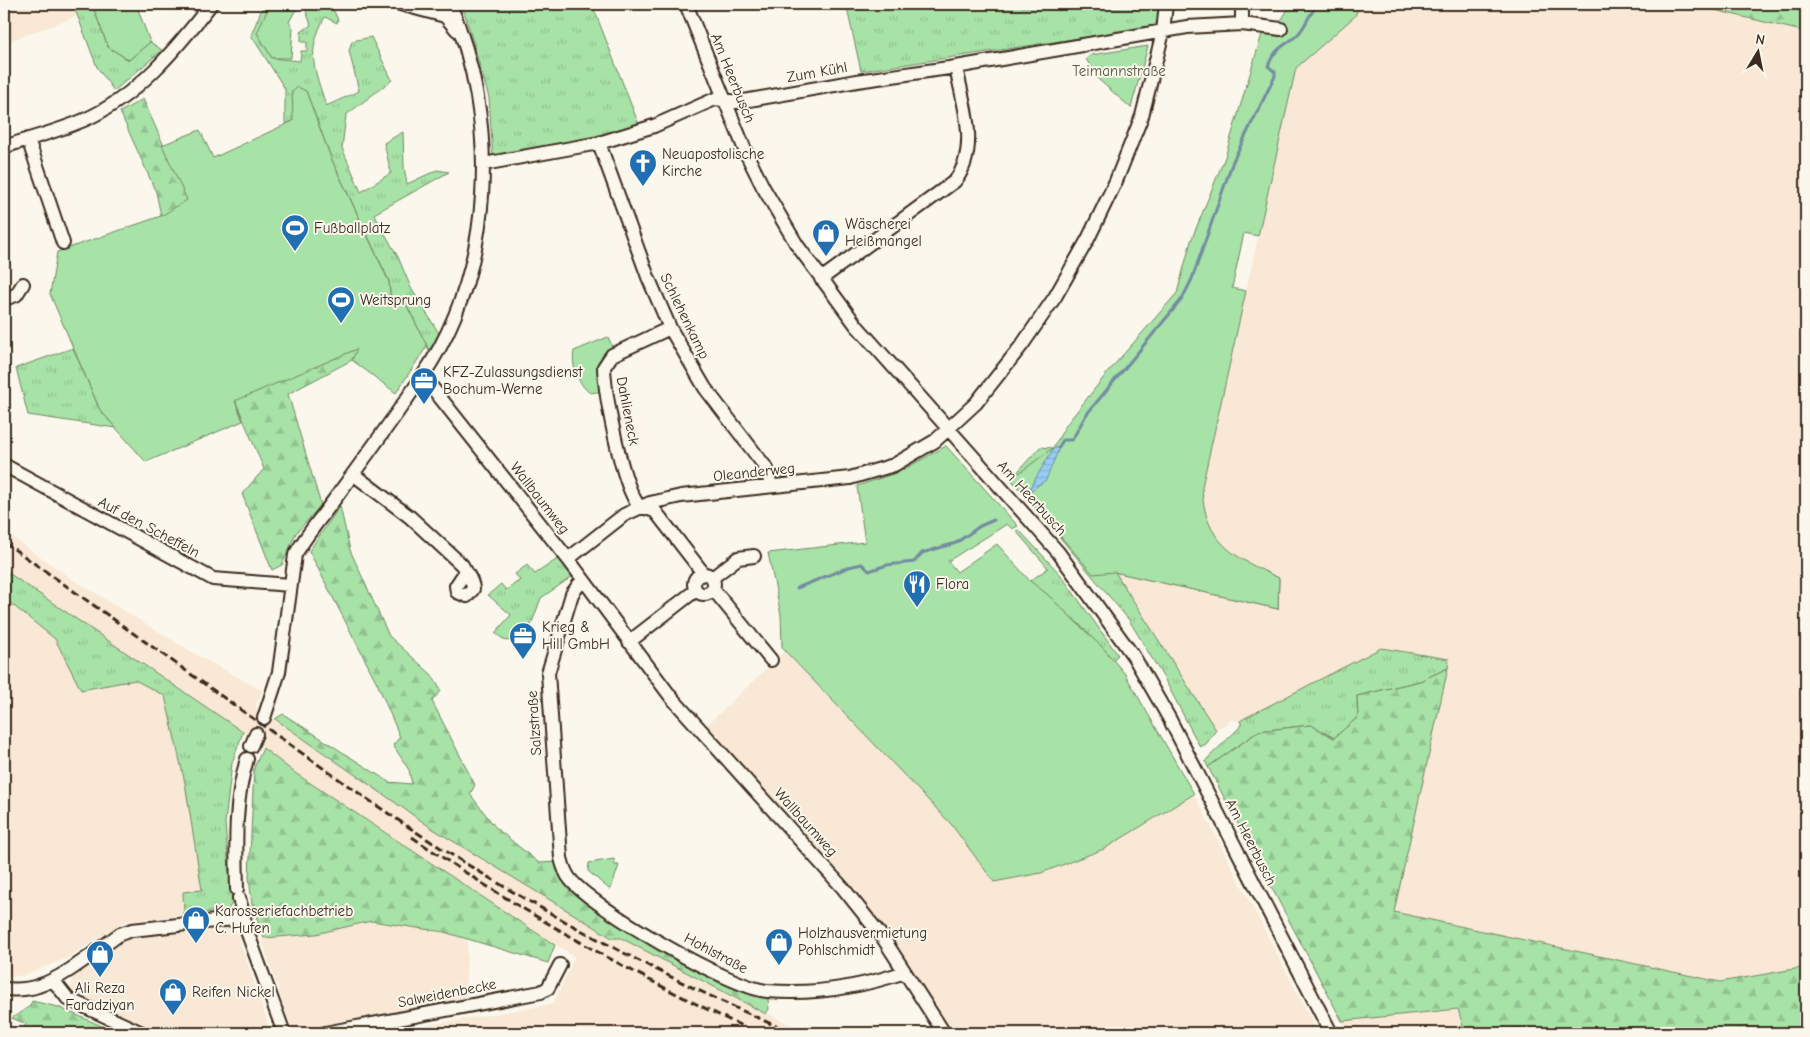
<svg xmlns="http://www.w3.org/2000/svg" width="1810" height="1037" font-family="'Comic Neue',sans-serif">
<style>
.built{fill:#f8e8d5}
.grass{fill:url(#grass-tufts);stroke:#718662}
.forest{fill:url(#forest-firs);stroke:#718662}
.green{fill:#a7e2a7;stroke:#718662}
.water{fill:url(#water-rules);stroke:#738ca0}
.lines{fill:none;stroke-linecap:round;stroke-linejoin:round}
.stream{stroke:#738ca0;stroke-width:3}
.minor-casing{stroke:#3b2a1e;stroke-width:16}
.minor{stroke:#fbf7ec;stroke-width:12}
.rail{stroke:#3b2a1e;stroke-width:3;stroke-dasharray:8 4;stroke-linecap:butt}
.labels{text-anchor:middle;dominant-baseline:central;stroke-width:4;stroke-linejoin:round;paint-order:stroke}
.park-label{font-size:15px;fill:#565840;stroke:#fbf7ec}
.street-label{font-size:15px;fill:#3b2a1e;stroke:#fbf7ec}
.poi-label{font-size:15px;fill:#3b2a1e;stroke:#fbf7ec;text-anchor:start}
</style>
<defs>
<pattern id="grass-tufts" width="24" height="20" patternUnits="userSpaceOnUse" patternTransform="scale(1.25)"><rect width="24" height="20" fill="#a7e2a7"/><path d="M3 7l-1-3M5 7V3M7 7l1-3M15 17l-1-3M17 17v-4M19 17l1-3" fill="none" stroke="#91c28f"/></pattern>
<pattern id="forest-firs" width="22" height="20" patternUnits="userSpaceOnUse" patternTransform="scale(1.25)"><rect width="22" height="20" fill="#a7e2a7"/><path d="M5 1l3.5 6h-7zM16 11l3.5 6h-7z" fill="#91c28f"/></pattern>
<pattern id="water-rules" width="6" height="5" patternUnits="userSpaceOnUse" patternTransform="scale(1.25)"><rect width="6" height="5" fill="#98cdf6"/><path d="M0 2.5h6" fill="none" stroke="#84b0d2"/></pattern>
</defs>
<rect width="100%" height="100%" fill="#fbf7ec"/>
<filter id="ink" filterUnits="userSpaceOnUse"><feTurbulence type="fractalNoise" baseFrequency=".02" numOctaves="2"/><feDisplacementMap in="SourceGraphic" scale="10" xChannelSelector="R" yChannelSelector="G"/><feConvolveMatrix kernelMatrix="1 2 1 2 8 2 1 2 1" color-interpolation-filters="sRGB"/></filter>
<g filter="url(#ink)">
<path class="built" d="M 4,4 L 73,4 L 78,16 L 4,43 Z
M 1360,4 L 1806,4 L 1806,967 L 1720,982 L 1393,912 L 1449,659 L 1381,648 L 1240,721 L 1231,720 L 1216,730 L 1114,572 L 1278,608 L 1279,578 L 1233,555 L 1213,534 L 1203,506 L 1202,487 L 1296,68 Z
M 4,531 L 70,578 L 195,654 L 263,691 L 255,706 L 433,829 L 612,937 L 621,938 L 806,1033 L 381,1033 L 553,1004 L 575,957 L 295,773 L 243,732 L 4,570 Z
M 4,598 L 55,639 L 81,690 L 135,680 L 165,696 L 185,783 L 202,890 L 183,892 L 184,915 L 124,922 L 65,959 L 24,975 L 10,977 L 4,977 Z
M 785,651 L 951,824 L 994,882 L 1041,873 L 1104,849 L 1194,794 L 1318,1033 L 950,1033 L 911,971 L 849,882 L 707,725 Z
M 371,921 L 394,923 L 468,938 L 465,998 L 315,1027 L 293,1033 L 261,938 L 316,934 Z
M 233,928 L 236,930 L 271,1033 L 158,1033 L 79,997 L 73,993 L 71,986 L 73,976 L 129,938 Z
M 1458,1009 L 1465,1033 L 1347,1033 L 1342,1021 Z"/>
<path class="grass" d="M 73,4 L 92,4 L 108,47 L 129,60 L 150,42 L 162,50 L 114,91 L 97,67 Z
M 264,4 L 270,4 L 258,34 L 272,58 L 300,61 L 301,51 L 307,51 L 307,42 L 301,42 L 301,32 L 311,25 L 306,11 L 309,4 L 335,4 L 333,9 L 338,20 L 337,23 L 325,17 C 305,54 315,69 326,106 L 359,91 L 349,51 L 352,41 L 371,37 L 392,80 L 346,115 L 342,148 L 361,192 L 391,173 L 384,143 L 403,132 L 404,167 L 407,184 L 437,170 L 449,172 L 374,214 L 398,257 L 411,288 L 440,335 L 429,350 L 402,296 L 391,305 L 389,281 L 331,158 L 306,91 L 293,121 L 285,124 L 285,89 L 251,35 Z
M 462,4 L 592,4 L 639,125 L 600,137 L 493,158 L 489,98 Z
M 846,4 L 1161,4 L 1161,16 L 1153,27 L 861,71 Z
M 73,348 L 100,410 L 116,428 L 28,415 L 16,368 Z
M 1040,447 L 1053,448 L 1146,524 L 1279,578 L 1278,609 L 1115,572 L 1216,730 L 1206,744 L 1200,747 L 1165,680 L 1129,620 L 1011,479 Z
M 1019,530 L 1060,574 L 1118,655 L 1113,660 L 1079,624 L 1030,581 L 1048,568 L 1016,531 Z
M 559,558 L 573,576 L 541,598 L 527,636 L 506,641 L 495,633 L 511,615 L 488,595 L 501,584 L 506,590 L 520,580 L 515,574 L 527,565 L 535,574 Z
M 4,570 L 243,732 L 232,763 L 225,823 L 232,903 L 228,910 L 184,915 L 183,892 L 202,890 L 185,783 L 165,696 L 135,680 L 81,690 L 55,639 L 4,598 Z
M 1381,648 L 1449,659 L 1448,668 L 1420,681 L 1357,696 L 1358,717 L 1334,738 L 1311,725 L 1259,731 L 1208,767 L 1205,761 L 1242,725 L 1240,721 L 1245,718 Z"/>
<path class="forest" d="M 1672,4 L 1806,4 L 1806,32 L 1698,6 Z
M 143,99 L 188,200 L 323,363 L 358,348 L 352,360 L 288,394 L 321,505 L 296,533 L 282,565 L 272,570 L 242,494 L 264,469 L 164,230 L 156,192 L 120,112 Z
M 340,506 L 350,550 L 389,636 L 432,675 L 441,691 L 432,701 L 475,785 L 470,794 L 496,828 L 539,863 L 557,862 L 565,878 L 699,964 L 768,999 L 769,1009 L 766,1014 L 621,938 L 612,938 L 593,926 L 433,829 L 275,719 L 283,714 L 389,782 L 412,784 L 409,770 L 393,745 L 400,737 L 377,683 L 309,551 Z
M 1448,668 L 1394,912 L 1720,982 L 1806,967 L 1806,1033 L 1465,1033 L 1458,1009 L 1342,1021 L 1208,767 L 1259,731 L 1311,725 L 1334,738 L 1358,717 L 1357,696 L 1420,681 Z
M 263,748 L 295,773 L 555,945 L 548,963 L 444,932 L 371,921 L 316,934 L 264,938 L 252,905 L 249,877 L 254,768 Z
M 32,1001 L 58,1007 L 118,1033 L 22,1033 L 26,1024 L 12,1018 L 30,1006 Z"/>
<path class="green" d="M 92,4 L 136,4 L 150,42 L 129,60 L 108,47 Z
M 270,4 L 299,4 L 289,22 L 293,28 L 291,58 L 272,58 L 257,33 Z
M 1291,4 L 1360,4 L 1355,16 L 1296,68 L 1258,236 L 1244,233 L 1232,288 L 1246,291 L 1202,487 C 1204,543 1234,557 1279,578 L 1278,609 L 1114,572 L 1093,574 L 1011,479 L 1053,448 L 1066,425 L 1108,372 L 1177,293 L 1191,241 L 1225,157 L 1262,34 L 1279,24 Z
M 1148,46 L 1131,108 L 1099,80 L 1086,59 L 1091,55 Z
M 298,87 L 306,91 L 331,158 L 389,282 L 391,304 L 402,296 L 427,346 L 396,393 L 352,360 L 357,349 L 235,401 L 243,421 L 146,462 L 100,410 L 50,294 L 57,252 L 161,216 L 187,200 L 162,145 L 200,130 L 213,158 L 293,121 L 292,92 Z
M 608,337 L 613,348 C 595,357 601,375 603,391 L 590,393 C 578,384 571,366 574,351 Z
M 946,446 L 1018,526 L 1012,529 L 1007,524 L 948,561 L 957,572 L 997,544 L 1030,581 L 1047,594 L 1104,649 L 1125,674 L 1194,794 L 1104,849 L 1041,873 L 994,882 L 951,824 L 785,651 L 782,647 L 781,615 L 768,553 L 865,542 L 857,486 L 899,472 Z
M 614,859 L 615,865 L 619,865 L 611,889 L 609,889 L 588,871 L 589,863 Z"/>
<path class="water" d="M 1060,446 L 1046,480 L 1027,493 L 1053,449 Z"/>
<g class="lines">
<path class="stream" d="M 1058,448 L 1063,440 L 1072,440 L 1086,415 L 1182,299 L 1192,279 L 1233,161 L 1275,76 L 1275,72 L 1268,66 C 1276,45 1286,47 1299,33 C 1307,24 1310,11 1319,4
M 1030,490 L 1027,493 L 1035,503
M 797,588 L 849,567 L 862,564 L 869,571 L 887,565 L 914,562 L 922,553 L 956,543 L 980,526 L 994,520"/>
<g class="minor-casing">
<path id="minor" d="M 400,4 L 445,16 L 457,30
M 686,4 L 747,155 L 763,187 L 797,245 L 856,325 L 1058,552 L 1134,657 L 1169,718 L 1331,1033
M 1242,24 L 1242,4
M 28,139 L 63,243
M 599,143 L 648,277 L 670,328 L 705,388 L 767,469 L 771,486
M 4,147 C 30,138 59,131 84,120 C 137,97 177,48 211,4
M 484,164 L 599,143 L 654,126 L 715,99 L 738,102 L 857,81 L 956,67 L 1187,27 L 1242,24 L 1281,29
M 821,279 L 955,181 C 980,148 963,104 956,67
M 4,299 L 16,295 L 23,284
M 423,376 L 568,559 L 671,697 L 843,888 L 883,938 L 944,1033
M 4,465 L 213,579 L 290,585
M 353,474 L 410,517 L 462,565 C 466,573 473,580 473,589 L 467,596 L 457,592 L 456,586 L 466,571
M 639,506 C 622,486 605,396 604,367 L 612,355 L 670,328
M 639,506 L 655,511 L 700,569 L 701,575
M 568,559 L 624,515 L 650,503 L 681,496 L 850,478 L 894,465 L 935,441 L 976,403 L 1022,345 L 1055,297 L 1088,239 L 1116,181 L 1142,116 L 1163,32 L 1166,4
M694 584a10 10 0 1 1 20 0a10 10 0 1 1-20 0Z
M 712,578 L 738,558 L 754,556
M 583,579 L 572,594 L 548,673 L 561,858 C 563,866 565,873 570,879 C 593,908 730,988 767,991 C 814,995 861,987 905,972
M 713,589 L 771,660
M 629,642 L 696,590
M 264,718 L 279,672 L 295,555 C 306,535 321,518 334,500 C 364,459 394,418 422,377 C 495,269 500,121 450,4
M 251,746 L 256,734
M 237,889 C 236,845 234,802 247,759
M 239,898 L 248,934 L 284,1033
M 53,980 L 68,999 L 142,1033
M 4,989 C 16,990 27,990 38,986 C 64,978 97,950 120,934 L 132,930 L 243,918
M 325,1033 L 541,992 L 548,988 L 560,965"/>
</g>
<use href="#minor" class="minor"/>
<path class="rail" d="M 4,542 C 85,599 167,657 248,715 C 318,764 387,815 460,860 C 567,926 677,983 792,1033
M 412,837 C 522,912 636,977 757,1033"/>
</g>
</g>
<defs>
<g id="church-pin" transform="scale(1.4375)"><path d="M0 17L-7.5 6A9.5 9.5 0 1 1 7.5 6Z" fill="#1f6fb2" stroke="#fbf7ec"/><path d="M-1.2-6h2.4v3.5h3.3v2.4h-3.3V6h-2.4V-.1h-3.3v-2.4h3.3Z" fill="#fff"/></g>
<g id="stadium-pin" transform="scale(1.4375)"><path d="M0 17L-7.5 6A9.5 9.5 0 1 1 7.5 6Z" fill="#1f6fb2" stroke="#fbf7ec"/><path d="M0-5a6.5 5 0 1 0 0 10a6.5 5 0 1 0 0-10ZM-3.5-1.8h7v3.6h-7Z" fill="#fff"/></g>
<g id="shop-pin" transform="scale(1.4375)"><path d="M0 17L-7.5 6A9.5 9.5 0 1 1 7.5 6Z" fill="#1f6fb2" stroke="#fbf7ec"/><path d="M-5-2.5h2.3a2.7 3.5 0 0 1 5.4 0H5L5.5 6h-11ZM-1.5-2.5h3a1.5 2.3 0 0 0-3 0Z" fill="#fff"/></g>
<g id="office-pin" transform="scale(1.4375)"><path d="M0 17L-7.5 6A9.5 9.5 0 1 1 7.5 6Z" fill="#1f6fb2" stroke="#fbf7ec"/><path d="M-6-3h4V-5.5h4V-3h4V5H-6ZM-1-4.5V-3h2v-1.5ZM-6 0V1H6V0Z" fill="#fff"/></g>
<g id="restaurant-pin" transform="scale(1.4375)"><path d="M0 17L-7.5 6A9.5 9.5 0 1 1 7.5 6Z" fill="#1f6fb2" stroke="#fbf7ec"/><path d="M-5-6h1v4h1v-4h1v4h1v-4h1v5L-1.5 .5V6h-2V.5L-5-1ZM5-6V6H3V1.5H1.5Q1.5-4 5-6Z" fill="#fff"/></g>
</defs>
<g fill-rule="evenodd">
<use href="#church-pin" x="643" y="163"/>
<use href="#stadium-pin" x="295" y="228"/>
<use href="#shop-pin" x="826" y="233"/>
<use href="#stadium-pin" x="341" y="300"/>
<use href="#office-pin" x="424" y="381"/>
<use href="#restaurant-pin" x="917" y="584"/>
<use href="#office-pin" x="523" y="636"/>
<use href="#shop-pin" x="196" y="920"/>
<use href="#shop-pin" x="779" y="942"/>
<use href="#shop-pin" x="100" y="954"/>
<use href="#shop-pin" x="173" y="992"/>
</g>
<g class="labels">
<g class="park-label">
<text x="1119" y="71">Teimannstraße</text>
</g>
<g class="street-label">
<text transform="translate(817 72) rotate(-10)">Zum Kühl</text>
<text transform="translate(733 78) rotate(68)">Am Heerbusch</text>
<text transform="translate(685 316) rotate(64)">Schlehenkamp</text>
<text transform="translate(628 411) rotate(79)">Dahlieneck</text>
<text transform="translate(754 472) rotate(-6)">Oleanderweg</text>
<text transform="translate(540 498) rotate(52)">Wallbaumweg</text>
<text transform="translate(1032 498) rotate(48)">Am Heerbusch</text>
<text transform="translate(149 527) rotate(28)">Auf den Scheffeln</text>
<text transform="translate(534 723) rotate(-94)">Salzstraße</text>
<text transform="translate(806 822) rotate(48)">Wallbaumweg</text>
<text transform="translate(1251 842) rotate(63)">Am Heerbusch</text>
<text transform="translate(716 953) rotate(28)">Hohlstraße</text>
<text transform="translate(447 993) rotate(-11)">Salweidenbecke</text>
</g>
<g class="poi-label">
<text x="662" y="154">Neuapostolische<tspan x="662" dy="17">Kirche</tspan></text>
<text x="845" y="224">Wäscherei<tspan x="845" dy="17">Heißmangel</tspan></text>
<text x="314" y="228">Fußballplatz</text>
<text x="360" y="300">Weitsprung</text>
<text x="443" y="372">KFZ-Zulassungsdienst<tspan x="443" dy="17">Bochum-Werne</tspan></text>
<text x="936" y="584">Flora</text>
<text x="542" y="627">Krieg &amp;<tspan x="542" dy="17">Hill GmbH</tspan></text>
<text x="215" y="911">Karosseriefachbetrieb<tspan x="215" dy="17">C. Hufen</tspan></text>
<text x="798" y="933">Holzhausvermietung<tspan x="798" dy="17">Pohlschmidt</tspan></text>
<text x="100" y="988" text-anchor="middle">Ali Reza<tspan x="100" dy="17">Faradziyan</tspan></text>
<text x="192" y="992">Reifen Nickel</text>
</g>
</g>
<rect width="1810" height="1037" fill="none" stroke="#fbf7ec" stroke-width="20"/>
<rect x="10" y="10" width="1790" height="1017" fill="none" stroke="#3b2a1e" stroke-width="2" filter="url(#ink)"/>
<g transform="translate(1758 52) rotate(10)" stroke="#fbf7ec" stroke-width="4" paint-order="stroke">
<path d="M0-4L9 19L0 12L-9 19Z" fill="#3b2a1e"/>
<text y="-8" font-size="14" font-weight="bold" text-anchor="middle" fill="#3b2a1e">N</text>
</g>
</svg>
